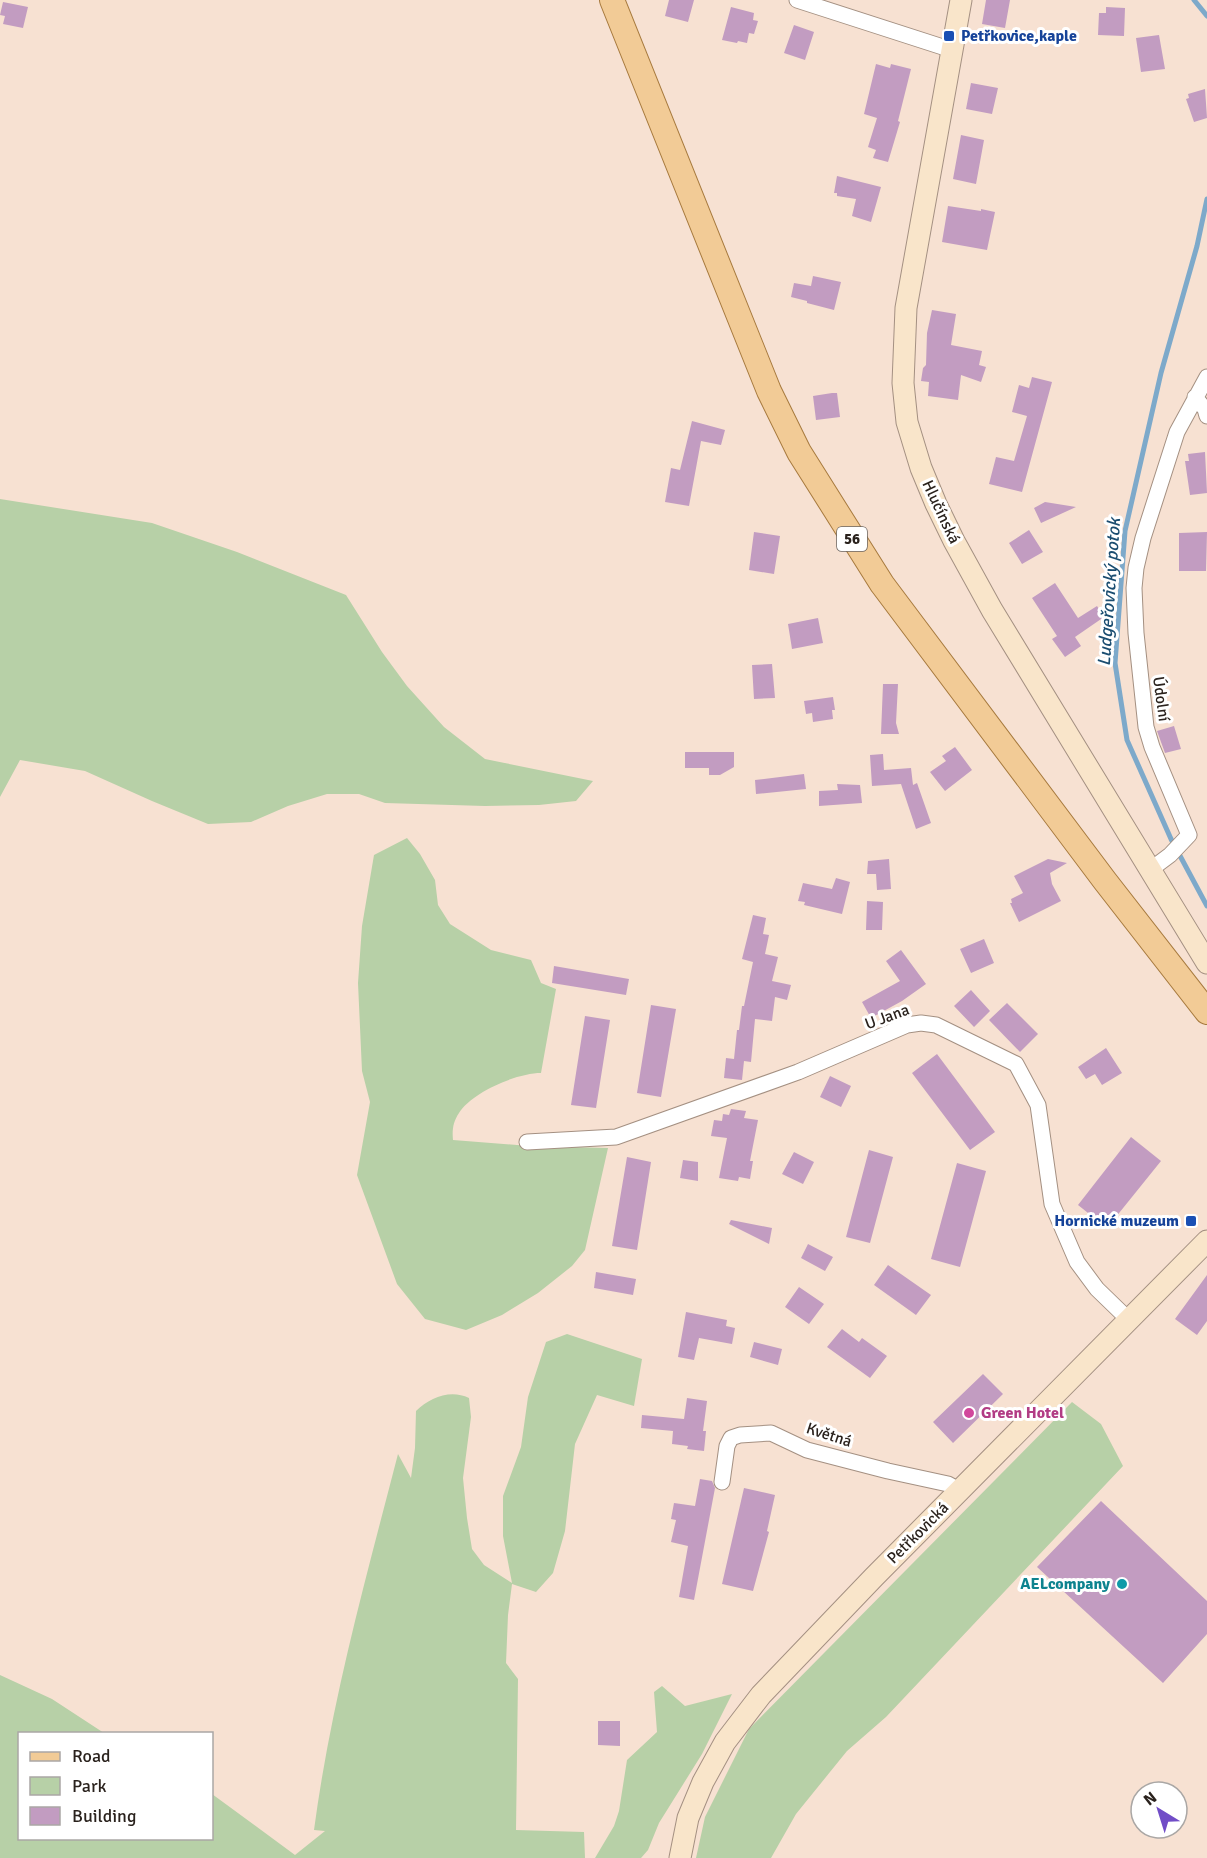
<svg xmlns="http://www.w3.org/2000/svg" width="1207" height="1858" font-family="Signika,sans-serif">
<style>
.green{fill:#b7d0a7}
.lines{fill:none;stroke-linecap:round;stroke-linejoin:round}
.stream{stroke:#7da9ca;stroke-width:5}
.building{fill:#c29cc1}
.street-casing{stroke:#a49082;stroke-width:17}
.secondary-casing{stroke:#a49082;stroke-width:23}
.primary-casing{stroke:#a77a3e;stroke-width:26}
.street{stroke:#fff;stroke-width:15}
.secondary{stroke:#f9e5ca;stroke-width:21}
.primary{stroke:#f2cb96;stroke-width:24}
.transit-dot{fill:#1a4fb4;stroke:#fff;stroke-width:2}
.hotel-dot{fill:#d1479c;stroke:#fff;stroke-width:2}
.culture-dot{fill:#0f9aa8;stroke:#fff;stroke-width:2}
.labels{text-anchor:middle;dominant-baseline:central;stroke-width:6;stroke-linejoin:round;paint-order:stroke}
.shield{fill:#fff;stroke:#6a6461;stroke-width:1.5}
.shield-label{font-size:15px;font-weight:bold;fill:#2a221d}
.transit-label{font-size:16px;font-weight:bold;fill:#164399;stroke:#fff;text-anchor:start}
.street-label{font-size:16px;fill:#2a221d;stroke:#fff}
.hotel-label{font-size:16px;font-weight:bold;fill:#b23c85;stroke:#fff;text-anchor:start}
.culture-label{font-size:16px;font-weight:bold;fill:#0d838f;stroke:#fff;text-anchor:end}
.water-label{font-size:18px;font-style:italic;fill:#1b4d70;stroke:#fff}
</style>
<rect width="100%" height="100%" fill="#f7e1d2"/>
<path class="green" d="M 0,499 L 152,523 L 237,552 L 346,595 L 382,652 L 407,686 L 444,727 L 485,759 L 593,781 L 576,801 L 539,805 L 485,806 L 385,803 L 359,794 L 327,794 L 288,806 L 251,822 L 208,824 L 152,801 L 85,771 L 20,760 L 0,797 Z
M 407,838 L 420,854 L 435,880 L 438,905 L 450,924 L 491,950 L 531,960 L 541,983 L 556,989 L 541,1073 C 517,1073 472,1092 459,1113 C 453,1122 452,1130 453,1140 L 529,1146 L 608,1148 L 585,1250 L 572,1266 L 538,1293 L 502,1315 L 466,1330 L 425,1319 L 397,1284 L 357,1175 L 370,1102 L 362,1071 L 358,983 L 362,926 L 374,855 Z
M 567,1334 L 642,1359 L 634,1406 L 597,1395 L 575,1444 L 565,1531 L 553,1573 L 536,1592 L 512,1584 L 508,1615 L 506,1663 L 518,1679 L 516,1830 L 584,1832 L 585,1858 L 0,1858 L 0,1675 L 52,1699 L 104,1733 L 20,1734 L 20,1838 L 212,1838 L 212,1794 L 295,1855 L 325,1831 L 314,1830 C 331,1702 366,1578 398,1454 L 411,1478 L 415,1448 L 416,1411 C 430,1397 451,1389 469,1398 L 471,1417 L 463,1478 L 467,1518 L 472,1549 L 484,1565 L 512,1583 L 503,1536 L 503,1496 L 521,1447 L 528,1397 L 546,1342 Z
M 1072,1402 L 1101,1424 L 1123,1466 L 886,1717 L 847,1751 L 796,1814 L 771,1858 L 696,1858 L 705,1817 L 749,1729 Z
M 662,1686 L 685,1706 L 732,1694 L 702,1754 L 659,1823 L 648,1850 L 641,1858 L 591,1858 L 595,1858 L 614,1826 L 619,1811 L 627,1760 L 657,1732 L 654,1692 Z"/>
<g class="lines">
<path class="stream" d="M 1194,0 L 1207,16
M 1207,199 L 1197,246 L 1161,373 L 1125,531 L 1115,663 L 1127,740 L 1171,839 L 1207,906"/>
</g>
<path class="building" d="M 669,0 L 694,0 L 688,22 L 665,16 Z
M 986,0 L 1010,0 L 1005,28 L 982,24 Z
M 3,2 L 28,7 L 23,28 L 3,24 L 5,16 L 0,15 Z
M 731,7 L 754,13 L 753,20 L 758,21 L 754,34 L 749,33 L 747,43 L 738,41 L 737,43 L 722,40 Z
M 1106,7 L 1125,8 L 1124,36 L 1098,35 L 1099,13 L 1106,13 Z
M 794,25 L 814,32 L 805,60 L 784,53 Z
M 1159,35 L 1165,69 L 1141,72 L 1136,38 Z
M 876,64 L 890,68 L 891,64 L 911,69 L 898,121 L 900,122 L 888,162 L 873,158 L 876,150 L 868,147 L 877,118 L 864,114 Z
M 971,83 L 998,88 L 992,114 L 966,109 Z
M 1205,89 L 1207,118 L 1194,122 L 1186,99 L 1189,98 L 1188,94 Z
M 961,135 L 984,140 L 976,184 L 953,179 Z
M 837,176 L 881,187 L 871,222 L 852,216 L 856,199 L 837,196 L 837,193 L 834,193 Z
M 948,206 L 981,211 L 981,209 L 995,212 L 987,250 L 942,242 Z
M 813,276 L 841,282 L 834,310 L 807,303 L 807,301 L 791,297 L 794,283 L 811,286 Z
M 932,310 L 956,314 L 951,345 L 982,351 L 979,365 L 986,367 L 981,382 L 961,375 L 958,400 L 928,396 L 929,382 L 921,381 L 923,368 L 926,365 L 927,333 Z
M 1032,377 L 1052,382 L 1022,492 L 989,484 L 996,457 L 1014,461 L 1027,416 L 1012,412 L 1019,385 L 1029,388 Z
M 832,393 L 837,393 L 840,417 L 816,420 L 813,396 Z
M 692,421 L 725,430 L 721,445 L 701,441 L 689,506 L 665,502 L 671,468 L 680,470 Z
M 1205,452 L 1207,493 L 1190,495 L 1185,461 L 1189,461 L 1188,454 Z
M 1045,502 L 1076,507 L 1041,523 L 1034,508 Z
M 1029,530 L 1043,552 L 1022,564 L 1009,543 Z
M 754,532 L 780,536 L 774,574 L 749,570 Z
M 1207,532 L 1206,571 L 1179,571 L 1179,533 Z
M 1055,583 L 1078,618 L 1097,606 L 1104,617 L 1075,637 L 1081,646 L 1065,657 L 1052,639 L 1057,636 L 1032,598 Z
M 818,618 L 823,643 L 792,649 L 788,624 Z
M 772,664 L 775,698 L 754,699 L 752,665 Z
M 883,684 L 898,684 L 896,723 L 899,734 L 881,734 Z
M 833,697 L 835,710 L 832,710 L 833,719 L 813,722 L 812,713 L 806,714 L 804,701 Z
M 1174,726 L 1181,749 L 1165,753 L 1157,731 Z
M 955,747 L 972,770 L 945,791 L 930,772 L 946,761 L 942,756 Z
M 685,752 L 734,752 L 734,767 L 720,775 L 709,775 L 709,768 L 685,768 Z
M 883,754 L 884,770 L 911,768 L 913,785 L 917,783 L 931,823 L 916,829 L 901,784 L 872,786 L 870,755 Z
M 804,774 L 806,789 L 756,794 L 755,780 Z
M 837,784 L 860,785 L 862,803 L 819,806 L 819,791 L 838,790 Z
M 889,859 L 891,889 L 877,890 L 876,874 L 867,874 L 868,861 Z
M 1048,859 L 1067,863 L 1050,873 L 1052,884 L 1061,901 L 1019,922 L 1010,903 L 1012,903 L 1011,899 L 1023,893 L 1014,876 Z
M 836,878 L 850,882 L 842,914 L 804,905 L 805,902 L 798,901 L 803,883 L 832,889 Z
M 867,901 L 883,902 L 882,930 L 866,930 Z
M 753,915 L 766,918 L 763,934 L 769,935 L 765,954 L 778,957 L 772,981 L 791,985 L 787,1000 L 775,997 L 772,1021 L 755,1019 L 751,1062 L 744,1061 L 742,1080 L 724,1078 L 726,1058 L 734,1059 L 737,1030 L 739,1030 L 742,1006 L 744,1006 L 753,962 L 742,959 Z
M 984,939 L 994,963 L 971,973 L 960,949 Z
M 901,950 L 926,984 L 902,1001 L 871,1018 L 862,1002 L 900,981 L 886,961 Z
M 554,966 L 629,979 L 626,995 L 552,983 Z
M 971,990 L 990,1011 L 974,1027 L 954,1006 Z
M 1007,1003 L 1038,1034 L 1020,1052 L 989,1020 Z
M 651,1005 L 676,1009 L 661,1097 L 637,1093 Z
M 585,1016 L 610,1020 L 596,1108 L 571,1105 Z
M 1106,1048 L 1122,1073 L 1102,1085 L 1095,1074 L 1086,1079 L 1078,1067 Z
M 937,1054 L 995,1132 L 970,1150 L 912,1073 Z
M 830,1076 L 851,1086 L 841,1107 L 820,1097 Z
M 731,1109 L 746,1111 L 744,1118 L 758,1120 L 750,1161 L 753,1161 L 750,1179 L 739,1177 L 738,1181 L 719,1178 L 727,1138 L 711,1136 L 714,1120 L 722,1121 L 723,1114 L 729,1115 Z
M 1131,1137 L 1161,1161 L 1107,1228 L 1078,1205 Z
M 869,1150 L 893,1157 L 870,1243 L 846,1237 Z
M 794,1152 L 814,1162 L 803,1184 L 782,1174 Z
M 627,1157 L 651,1162 L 637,1250 L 612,1246 Z
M 683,1160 L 698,1162 L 698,1181 L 680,1178 Z
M 957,1163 L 986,1171 L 960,1267 L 931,1259 Z
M 731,1220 L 772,1228 L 769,1244 L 729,1224 Z
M 808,1244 L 833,1257 L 825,1271 L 801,1258 Z
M 888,1265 L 931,1295 L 916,1315 L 874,1285 Z
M 596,1272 L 636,1279 L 633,1295 L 594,1288 Z
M 1207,1275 L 1207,1321 L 1197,1335 L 1175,1319 Z
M 799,1287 L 824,1304 L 809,1324 L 785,1307 Z
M 686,1312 L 727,1320 L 726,1326 L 735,1328 L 732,1344 L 699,1338 L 694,1360 L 678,1357 Z
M 842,1329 L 859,1342 L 862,1338 L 887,1356 L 870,1378 L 827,1347 Z
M 754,1342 L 782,1349 L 778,1365 L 750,1357 Z
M 983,1374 L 1003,1394 L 953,1443 L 933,1422 Z
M 687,1398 L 707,1401 L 703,1431 L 706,1431 L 704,1451 L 687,1449 L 688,1446 L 672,1444 L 673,1431 L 641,1428 L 642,1415 L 684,1419 Z
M 700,1479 L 712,1481 L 715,1488 L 694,1600 L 679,1597 L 688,1546 L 671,1542 L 676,1520 L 671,1519 L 674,1503 L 695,1506 Z
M 744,1488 L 775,1495 L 767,1531 L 769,1532 L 753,1591 L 722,1584 Z
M 1101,1501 L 1207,1601 L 1207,1634 L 1163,1683 L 1037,1567 Z
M 598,1721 L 620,1721 L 620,1746 L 598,1745 Z"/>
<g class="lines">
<g class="street-casing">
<path id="street" d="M 797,0 L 952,50
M 1195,397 L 1205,409 L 1207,416
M 1150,870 L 1170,855 L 1189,835 L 1152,747 L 1146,727 L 1136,633 L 1134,588 L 1136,568 L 1143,538 L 1177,432 L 1207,377
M 527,1142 L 616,1137 L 798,1072 L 907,1025 L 921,1023 L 936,1025 L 1016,1064 L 1038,1105 L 1052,1204 L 1077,1262 L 1097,1289 L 1129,1320
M 722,1482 L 727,1446 L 731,1438 L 740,1435 L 771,1433 L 807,1450 L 888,1471 L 948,1484 L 959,1490"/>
</g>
<g class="secondary-casing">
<path id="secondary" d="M 961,0 L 906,308 L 903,383 L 907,422 L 921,468 L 936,504 L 954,541 L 992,610 L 1207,963
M 680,1858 L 688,1818 L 703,1782 L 725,1742 L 761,1695 L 874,1577 L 1207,1241"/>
</g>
<g class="primary-casing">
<path id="primary" d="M 612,0 L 769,391 L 799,452 L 882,584 L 1105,881 L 1207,1012"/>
</g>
<use href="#street" class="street"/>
<use href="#secondary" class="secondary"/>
<use href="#primary" class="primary"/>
</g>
<g class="transit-dot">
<rect x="943" y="30" width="12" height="12" rx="3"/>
<rect x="1185" y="1215" width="12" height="12" rx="3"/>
</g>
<circle class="hotel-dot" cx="969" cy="1413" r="6"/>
<circle class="culture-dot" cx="1122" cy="1584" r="6"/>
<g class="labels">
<rect class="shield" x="837" y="527" width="30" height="24" rx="4.5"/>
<g class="shield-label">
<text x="852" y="539">56</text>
</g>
<g class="transit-label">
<text x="961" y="36">Petřkovice,kaple</text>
<text x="1179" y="1221" text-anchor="end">Hornické muzeum</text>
</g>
<g class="street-label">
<text transform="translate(941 512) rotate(65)">Hlučínská</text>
<text transform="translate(1161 699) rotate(82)">Údolní</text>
<text transform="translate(887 1017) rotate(-20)">U Jana</text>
<text transform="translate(829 1435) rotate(18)">Květná</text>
<text transform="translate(918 1533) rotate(-45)">Petřkovická</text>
</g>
<g class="hotel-label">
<text x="981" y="1413">Green Hotel</text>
</g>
<g class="culture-label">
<text x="1110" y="1584">AELcompany</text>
</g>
<g class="water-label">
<text transform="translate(1109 592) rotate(-86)">Ludgeřovický potok</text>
</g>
</g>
<rect x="18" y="1732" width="195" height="108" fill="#ffffff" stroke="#aaa7a5" stroke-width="1.5"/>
<rect x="30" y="1752" width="30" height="9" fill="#f2cb96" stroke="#aaa7a5" stroke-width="1.5"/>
<text x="72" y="1762" font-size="18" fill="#2a221d">Road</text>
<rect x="30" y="1777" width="30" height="18" fill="#b7d0a7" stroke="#aaa7a5" stroke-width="1.5"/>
<text x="72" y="1792" font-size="18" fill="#2a221d">Park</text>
<rect x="30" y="1807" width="30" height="18" fill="#c29cc1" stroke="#aaa7a5" stroke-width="1.5"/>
<text x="72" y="1822" font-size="18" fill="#2a221d">Building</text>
<g transform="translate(1159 1810) rotate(322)"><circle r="28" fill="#ffffff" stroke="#aaa7a5" stroke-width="1.5"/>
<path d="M0-4.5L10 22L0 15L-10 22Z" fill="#714dc7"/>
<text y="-9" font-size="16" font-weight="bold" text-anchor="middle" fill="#2a221d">N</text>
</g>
</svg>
